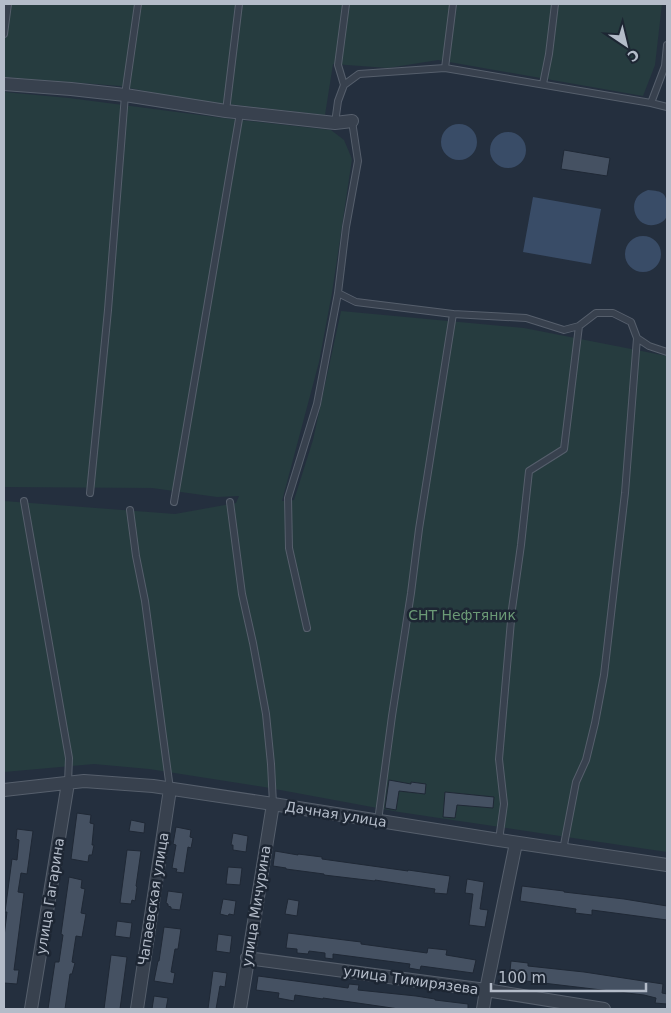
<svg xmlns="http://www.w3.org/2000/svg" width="671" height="1013" font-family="'DejaVu Sans',sans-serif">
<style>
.green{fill:#263c3f}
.water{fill:#394c67}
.building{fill:#455162;stroke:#1f2835}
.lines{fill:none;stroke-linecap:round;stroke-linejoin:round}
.lane-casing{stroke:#565f6c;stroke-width:8}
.street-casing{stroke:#565f6c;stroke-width:14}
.lane{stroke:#38414e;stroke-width:6}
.street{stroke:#38414e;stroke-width:12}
.labels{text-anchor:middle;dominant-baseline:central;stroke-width:5;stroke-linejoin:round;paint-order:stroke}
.park-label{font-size:14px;fill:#6b9a76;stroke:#1d2633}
.street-label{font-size:14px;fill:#b4bcc9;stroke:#1d2633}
</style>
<rect width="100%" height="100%" fill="#242f3e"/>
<path class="green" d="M 4,4 L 662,4 L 655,65 L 643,96 L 438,60 L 388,68 L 333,64 L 325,115 L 184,99 L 120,86 L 4,77 Z
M 4,92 L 69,98 L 223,118 L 331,130 L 344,140 L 352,159 L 332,293 L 319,362 L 282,501 L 294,500 L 313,440 L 341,311 L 524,328 L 667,356 L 667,852 L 399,812 L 264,787 L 149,769 L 94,764 L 4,772 L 4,501 L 175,514 L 236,503 L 239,496 L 217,497 L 152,488 L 4,487 Z"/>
<path class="water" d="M441 142a18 18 0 1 1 36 0a18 18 0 1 1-36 0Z
M490 150a18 18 0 1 1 36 0a18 18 0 1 1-36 0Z
M 648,190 C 663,191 667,193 667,208 C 667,210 667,215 667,216 C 663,226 647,228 640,221 C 633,214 632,203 638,196 C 641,193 645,191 648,190 Z
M 533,197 L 601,209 L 591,264 L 523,252 Z
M625 254a18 18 0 1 1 36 0a18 18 0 1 1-36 0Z"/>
<path class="building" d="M 564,150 L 610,158 L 607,176 L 561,169 Z
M 389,780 L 411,784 L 411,782 L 426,784 L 425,794 L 399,791 L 396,810 L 385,808 Z
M 445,792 L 494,797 L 493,808 L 457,805 L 455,818 L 443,817 Z
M 77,813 L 91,815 L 90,823 L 94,824 L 92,845 L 94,845 L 92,855 L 89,855 L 88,862 L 71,859 Z
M 131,820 L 145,823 L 144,833 L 129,831 Z
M 176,827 L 191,830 L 190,837 L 193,838 L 191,848 L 188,847 L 184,873 L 176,872 L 177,869 L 172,868 L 176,845 L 173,844 Z
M 17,829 L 33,831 L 27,874 L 21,873 L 18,892 L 24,893 L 14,970 L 19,970 L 17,984 L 4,983 L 4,937 L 7,912 L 5,912 L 12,859 L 17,860 L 19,840 L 16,839 Z
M 233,833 L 248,836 L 246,852 L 233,850 L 233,845 L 231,845 Z
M 127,850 L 141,851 L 136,886 L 137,887 L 135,901 L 132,900 L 131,904 L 120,903 Z
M 275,851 L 298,855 L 298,854 L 322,857 L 322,859 L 408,871 L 408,870 L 450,876 L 447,894 L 434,893 L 435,889 L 375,880 L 375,881 L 324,875 L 324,874 L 286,869 L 286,868 L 273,866 Z
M 228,867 L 242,868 L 240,885 L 226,884 Z
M 69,877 L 82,880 L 81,888 L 85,889 L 81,913 L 86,914 L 82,937 L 76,936 L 72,962 L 75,963 L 72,974 L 70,974 L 65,1009 L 48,1009 L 55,962 L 59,962 L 63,935 L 61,934 Z
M 467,879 L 484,882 L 480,909 L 488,910 L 485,927 L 469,925 L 473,894 L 465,893 Z
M 522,886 L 564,891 L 564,892 L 624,899 L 667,906 L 667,920 L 592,910 L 592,915 L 575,913 L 576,909 L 520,901 Z
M 168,891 L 183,893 L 180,910 L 171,909 L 171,907 L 168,906 L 168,904 L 166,903 Z
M 223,899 L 236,901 L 234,915 L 229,914 L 228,916 L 220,914 Z
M 288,899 L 299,901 L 297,916 L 285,914 Z
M 117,921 L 132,923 L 130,938 L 115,936 Z
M 164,927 L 181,929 L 178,949 L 175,949 L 171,972 L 175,973 L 173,984 L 154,981 L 158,961 L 159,961 Z
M 288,933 L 361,942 L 361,944 L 427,953 L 428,948 L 447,950 L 446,955 L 476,960 L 473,973 L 421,966 L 420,970 L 409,968 L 410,964 L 333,954 L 333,959 L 325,958 L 325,953 L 309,951 L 308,954 L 297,953 L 297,949 L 286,948 Z
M 218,934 L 232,936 L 230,953 L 216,951 Z
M 111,955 L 127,957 L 120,1009 L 104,1009 Z
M 511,961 L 528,963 L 528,966 L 584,972 L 663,984 L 662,993 L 667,994 L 667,1004 L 655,1003 L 656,998 L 644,995 L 526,981 L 526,983 L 509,981 Z
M 213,971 L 227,973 L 225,987 L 220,986 L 216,1009 L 208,1009 Z
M 258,976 L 348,988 L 349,984 L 359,985 L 358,990 L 416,996 L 435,999 L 435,1000 L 468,1004 L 468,1009 L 399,1009 L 323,998 L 323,999 L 295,995 L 294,1001 L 278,998 L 279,993 L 256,990 Z
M 154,996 L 168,998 L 166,1009 L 152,1009 Z"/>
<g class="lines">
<g class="lane-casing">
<path id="lane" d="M 4,34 L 8,4
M 445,68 L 453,4
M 543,84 L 549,54 L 555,4
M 344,85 L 338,65 L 346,4
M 651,103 L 665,66 L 667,45
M 226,111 L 239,4
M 335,123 L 338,101 L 344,85 L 359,74 L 445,68 L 651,103 L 667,107
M 338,293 L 356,302 L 453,314 L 526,318 L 564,330 L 579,326 L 596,313 L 613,313 L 631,322 L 637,338 L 649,346 L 667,352
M 90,493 L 108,310 L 125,95 L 138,4
M 24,501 L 69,758 L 68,783
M 174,502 L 240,113
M 230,502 L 242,594 L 253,643 L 266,714 L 271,764 L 273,804
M 130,510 L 136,556 L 145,601 L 170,789
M 307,628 L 289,548 L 288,498 L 317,404 L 338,293 L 346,227 L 358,161 L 352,121
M 378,821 L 392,716 L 411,593 L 419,529 L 453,314
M 499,840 L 504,804 L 499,759 L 512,609 L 521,545 L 529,471 L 564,449 L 579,326
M 563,850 L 576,782 L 586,760 L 595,723 L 604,675 L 625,493 L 637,338"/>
</g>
<g class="street-casing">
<path id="street" d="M 4,84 L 71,89 L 125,95 L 226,111 L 335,123 L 352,121
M 4,790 L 84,781 L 153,786 L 273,804 L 499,840 L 667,865
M 247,958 L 486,990 L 604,1009
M 31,1009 L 68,783
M 137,1009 L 170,789
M 240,1009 L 273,804
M 483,1009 L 486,990 L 516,843"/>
</g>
<use href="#lane" class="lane"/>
<use href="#street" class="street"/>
</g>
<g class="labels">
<g class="park-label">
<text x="462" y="615">СНТ Нефтяник</text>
</g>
<g class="street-label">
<text transform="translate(336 814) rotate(9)">Дачная улица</text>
<text transform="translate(50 896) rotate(-81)">улица Гагарина</text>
<text transform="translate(153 899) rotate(-81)">Чапаевская улица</text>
<text transform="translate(256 906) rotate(-81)">улица Мичурина</text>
<text transform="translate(411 980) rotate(8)">улица Тимирязева</text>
</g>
</g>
<rect width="671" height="1013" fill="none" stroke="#b4bcc9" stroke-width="10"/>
<g transform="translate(626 45) rotate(145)" stroke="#1d2633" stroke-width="4" paint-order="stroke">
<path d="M0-4L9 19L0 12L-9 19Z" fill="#b4bcc9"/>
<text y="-8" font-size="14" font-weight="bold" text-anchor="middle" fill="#b4bcc9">С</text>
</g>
<path d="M491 983v8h155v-8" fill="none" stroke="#b4bcc9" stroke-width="2.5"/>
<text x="498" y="983" font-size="15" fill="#b4bcc9" stroke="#1d2633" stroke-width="4" paint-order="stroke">100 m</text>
</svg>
